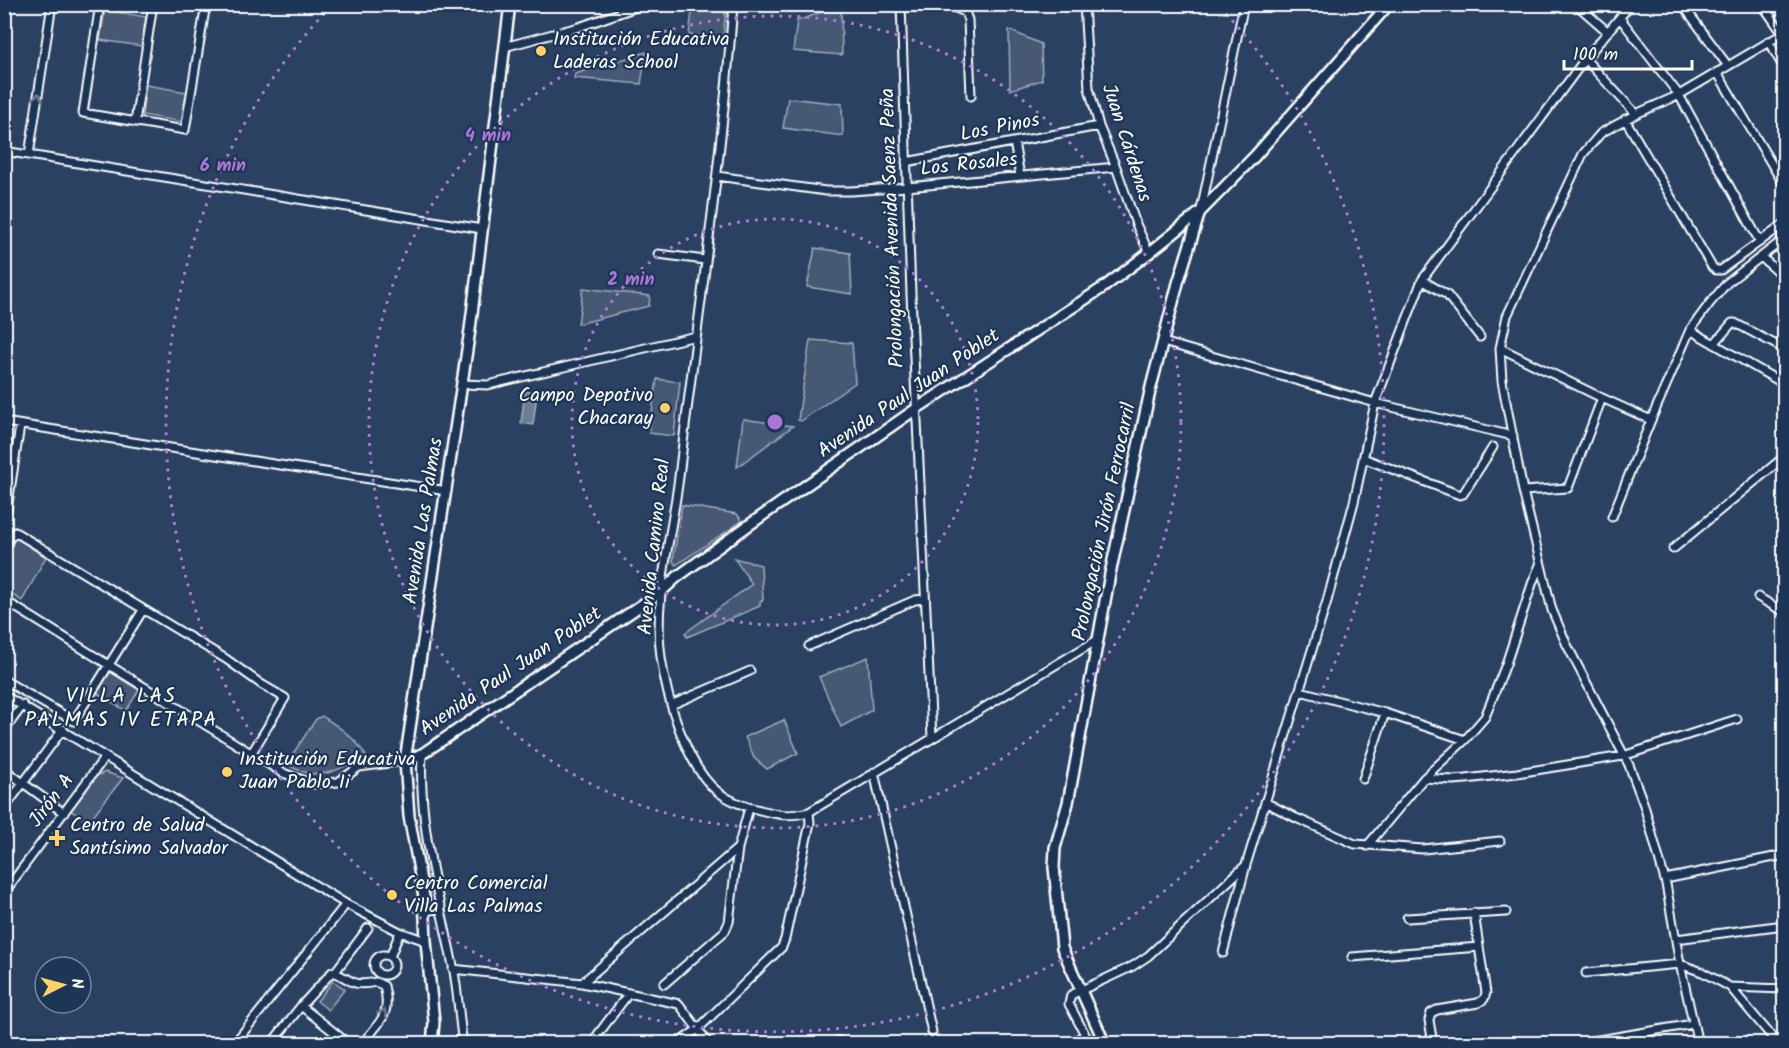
<svg xmlns="http://www.w3.org/2000/svg" width="1789" height="1048" font-family="Kalam,sans-serif">
<style>
.green{fill:#465975;stroke:#a2acba;stroke-width:1.5}
.water{fill:#6d7d92;stroke:#a7b1be;stroke-width:1.5}
.lines{fill:none;stroke-linecap:round;stroke-linejoin:round}
.street-casing{stroke:#fff;stroke-width:11}
.secondary-casing{stroke:#fff;stroke-width:14}
.street{stroke:#1d3557;stroke-width:7}
.secondary{stroke:#1d3557;stroke-width:9}
.oneway{stroke:#6c7c92}
.ring{fill:none;stroke:#a976d5;stroke-width:3;stroke-dasharray:3 6}
.poi-dot{fill:#ffd166;stroke:#1d3557;stroke-width:2}
.labels{text-anchor:middle;dominant-baseline:central;stroke-width:4.5;stroke-linejoin:round;paint-order:stroke}
.poi-label{font-size:20px;fill:#fff;stroke:#1d3557;text-anchor:start}
.street-label{font-size:20px;fill:#fff;stroke:#1d3557}
.neighbourhood-label{font-size:21px;letter-spacing:1.5px;fill:#fff;stroke:#1d3557}
.centre{fill:#a976d5;stroke:#1d3557;stroke-width:3}
.ring-label{font-size:18px;text-anchor:middle;font-weight:bold;fill:#a976d5;stroke:#1d3557;stroke-width:4.5;stroke-linejoin:round;paint-order:stroke}
</style>
<rect width="100%" height="100%" fill="#2a4161"/>
<filter id="ink" filterUnits="userSpaceOnUse"><feTurbulence type="fractalNoise" baseFrequency=".0167" numOctaves="2"/><feDisplacementMap in="SourceGraphic" scale="12" xChannelSelector="R" yChannelSelector="G"/><feConvolveMatrix kernelMatrix="1 2 1 2 8 2 1 2 1" color-interpolation-filters="sRGB"/></filter>
<g filter="url(#ink)">
<path class="green" d="M 693,5 L 726,5 L 723,39 L 689,35 Z
M 841,5 L 842,55 L 793,51 L 797,21 Z
M 105,10 L 146,17 L 141,46 L 100,40 Z
M 1009,30 L 1041,44 L 1042,80 L 1010,90 Z
M 646,52 L 641,84 L 574,78 L 575,74 Z
M 146,85 L 187,92 L 183,122 L 142,115 Z
M 788,98 L 842,104 L 843,136 L 783,128 Z
M 815,248 L 850,253 L 852,294 L 807,287 Z
M 583,288 L 650,296 L 649,306 L 578,324 Z
M 810,340 L 852,343 L 855,383 L 801,421 L 798,420 Z
M 657,379 L 680,382 L 674,436 L 649,433 Z
M 743,419 L 793,426 L 737,467 Z
M 682,505 L 737,514 L 742,521 L 676,565 L 673,561 Z
M 16,538 L 46,557 L 22,601 L 5,590 L 5,551 Z
M 734,558 L 761,565 L 763,600 L 760,601 L 760,606 L 687,637 L 685,633 L 752,584 Z
M 868,657 L 872,710 L 841,727 L 819,677 Z
M 110,672 L 139,690 L 126,711 L 97,693 Z
M 322,716 C 340,728 355,737 366,756 C 333,771 321,784 286,764 L 316,719 Z
M 784,720 L 798,753 L 767,769 L 754,758 L 745,737 Z
M 105,772 L 123,778 L 88,822 L 70,810 L 95,777 Z
M 333,981 L 345,989 L 328,1010 L 317,1001 Z"/>
<path class="water" d="M 525,391 L 537,393 L 533,425 L 521,423 Z"/>
<g class="lines">
<g class="street-casing">
<path id="street" d="M 100,4 L 83,113 L 185,130 L 206,4
M 733,4 C 722,163 697,320 679,477 C 672,534 653,601 661,657 C 666,696 686,767 718,792 C 730,801 746,807 760,810 C 780,815 788,817 809,812 L 1099,639
M 901,4 L 911,294 L 932,738
M 1084,4 L 1089,88 L 1099,126 L 1116,167 L 1136,224 L 1149,253
M 1576,4 L 1608,32
M 1682,4 L 1728,66
M 1762,4 L 1783,34
M 901,7 L 951,6 L 965,12 L 968,20 L 971,96
M 1620,18 L 1679,95 L 1760,242
M 1768,41 L 1784,68
M 504,47 L 579,27 L 645,4
M 1585,59 L 1636,114
M 1717,72 L 1784,185
M 1625,119 L 1712,267 L 1716,270 L 1721,270 L 1784,224
M 135,122 L 153,4
M 1014,142 L 1020,176
M 4,151 L 482,229
M 29,155 L 52,4
M 906,162 L 1099,126
M 717,176 L 826,191 L 851,191 L 907,187 L 1116,167
M 1201,210 L 1244,4
M 658,254 L 705,260
M 1761,257 L 1784,277
M 1422,280 L 1447,295 L 1480,337
M 1690,330 L 1784,384
M 1163,342 L 1375,403 L 1513,436
M 1714,344 L 1732,323 L 1735,323 L 1784,349
M 1500,348 L 1602,398 L 1651,420
M 463,384 L 488,385 L 696,336
M 4,422 L 447,491
M 1363,458 L 1460,495 L 1463,494 L 1493,447
M 1523,491 L 1568,488 L 1602,398
M 7,510 L 20,426
M 1612,517 L 1651,420 L 1690,330 L 1710,303 L 1727,283 L 1784,239
M 4,545 L 15,532 L 226,659 L 261,684 L 285,698 L 251,754
M 1673,549 L 1784,457
M 1758,597 L 1784,612
M 4,600 L 283,773 L 314,784 L 338,782 L 359,767 L 405,761
M 809,646 L 915,600 L 925,599
M 4,680 L 74,721 L 143,610
M 1300,691 L 1385,713 L 1465,740
M 4,695 L 346,904 L 400,932 L 426,941
M 671,705 L 750,671
M 4,731 L 23,705
M 422,754 C 418,826 439,896 453,966 C 458,992 459,1018 463,1044
M 4,769 L 64,813
M 874,772 L 932,1032
M 1424,778 L 1453,780 L 1466,779 L 1517,773 L 1623,756 L 1737,719
M 1363,779 L 1385,713
M 1265,802 L 1296,818 L 1355,844 L 1423,849 L 1500,841
M 4,809 L 63,729
M 1367,846 L 1424,778 L 1465,740 L 1485,717 L 1506,664 L 1533,581 L 1540,565
M 1665,879 L 1784,855
M 4,893 L 105,757
M 425,912 L 441,907
M 1407,918 L 1506,912
M 1676,939 L 1784,925
M 1223,953 L 1246,865 L 1327,601 L 1354,502 L 1375,403 L 1422,280 L 1585,59 L 1631,4
M374 965a10 10 0 1 1 20 0a10 10 0 1 1-20 0Z
M 390,957 L 400,932
M 1352,957 L 1479,947
M 453,969 L 582,983 L 679,1004 L 709,1044
M 335,972 L 368,928
M 1586,973 L 1680,964 L 1702,972 L 1730,987 L 1778,1044
M 582,983 L 738,848
M 664,984 L 725,931 L 729,922 L 738,848 L 749,808
M 1730,987 L 1784,989
M 301,1006 L 349,1044
M 596,1037 L 629,993
M 234,1044 L 346,904
M 271,1044 L 301,1006 L 332,972 C 352,978 349,988 376,982 L 384,986 C 392,1016 379,1022 362,1044
M 677,1044 L 698,1029 L 782,947 L 785,939 L 810,823 L 809,812
M 834,1044 L 838,1041 L 847,1044
M 1069,1044 L 1085,1035
M 1090,1044 L 1069,1004 L 1071,995 L 1133,966 L 1148,956 L 1246,865
M 1433,1044 L 1429,1020 L 1431,1013 L 1437,1010 L 1478,1003 L 1484,999 L 1486,993 L 1474,913
M 1575,1044 L 1693,1024
M 1698,1044 L 1680,964 L 1666,884 L 1644,805 L 1629,765 L 1567,645 L 1552,610 L 1523,491 L 1502,381 L 1500,348 L 1507,316 L 1583,154 L 1601,133 L 1636,114 L 1679,95 L 1784,33"/>
</g>
<g class="secondary-casing">
<path id="secondary" d="M 405,761 L 422,754 L 662,591 L 677,577 L 749,525 L 916,409 L 1104,287 L 1149,253 L 1200,212 L 1255,156 L 1389,4
M 432,1044 L 434,1022 L 426,941 L 424,897 L 409,816 L 405,761 L 470,330 L 510,4
M 1105,1044 L 1062,948 L 1054,867 L 1055,848 L 1068,803 L 1110,574 L 1151,387 L 1178,283 L 1200,212"/>
</g>
<use href="#street" class="street"/>
<use href="#secondary" class="secondary"/>
</g>
<defs><path id="oneway-chevron" d="M-2-3.5L2.5 0L-2 3.5" fill="none" stroke-width="1.6" stroke-linecap="round" stroke-linejoin="round" transform="scale(1.5)"/></defs>
<g class="oneway">
<use href="#oneway-chevron" transform="translate(38 97) rotate(-81)"/>
<use href="#oneway-chevron" transform="translate(383 1013) rotate(-67)"/>
</g>
</g>
<g class="ring">
<circle cx="775" cy="422" r="203"/>
<circle cx="775" cy="422" r="406"/>
<path d="M1220 7A609 609 0 1 1 330 7"/>
</g>
<g class="poi-dot">
<circle cx="541" cy="51" r="6"/>
<circle cx="665" cy="408" r="6"/>
<circle cx="227" cy="772" r="6"/>
<path d="M54 829h6v6h6v6h-6v6h-6v-6h-6v-6h6z"/>
<circle cx="392" cy="895" r="6"/>
</g>
<g class="labels">
<g class="poi-label">
<text x="553" y="40">Institución Educativa<tspan x="553" dy="23">Laderas School</tspan></text>
<text x="653" y="396" text-anchor="end">Campo Depotivo<tspan x="653" dy="23">Chacaray</tspan></text>
<text x="239" y="760">Institución Educativa<tspan x="239" dy="23">Juan Pablo Ii</tspan></text>
<text x="70" y="826">Centro de Salud<tspan x="70" dy="23">Santísimo Salvador</tspan></text>
<text x="404" y="884">Centro Comercial<tspan x="404" dy="23">Villa Las Palmas</tspan></text>
</g>
<g class="street-label">
<text transform="translate(1000 128) rotate(-11)">Los Pinos</text>
<text transform="translate(1126 143) rotate(72)">Juan Cárdenas</text>
<text transform="translate(969 165) rotate(-6)">Los Rosales</text>
<text transform="translate(893 228) rotate(-92)">Prolongación Avenida Saenz Peña</text>
<text transform="translate(909 394) rotate(-34)">Avenida Paul Juan Poblet</text>
<text transform="translate(424 521) rotate(-81)">Avenida Las Palmas</text>
<text transform="translate(1105 522) rotate(-78)">Prolongación Jirón Ferrocarril</text>
<text transform="translate(655 547) rotate(-84)">Avenida Camino Real</text>
<text transform="translate(511 672) rotate(-34)">Avenida Paul Juan Poblet</text>
<text transform="translate(52 801) rotate(-53)">Jirón A</text>
</g>
<g class="neighbourhood-label">
<text x="121" y="696">VILLA LAS<tspan x="121" dy="24">PALMAS IV ETAPA</tspan></text>
</g>
</g>
<circle cx="775" cy="422" r="9" class="centre"/>
<g class="ring-label">
<text x="488" y="141">4 min</text>
<text x="223" y="171">6 min</text>
<text x="631" y="285">2 min</text>
</g>
<rect width="1789" height="1048" fill="none" stroke="#1d3557" stroke-width="24"/>
<rect x="12" y="12" width="1765" height="1024" fill="none" stroke="#fff" stroke-width="2" filter="url(#ink)"/>
<g transform="translate(63 985) rotate(84)"><circle r="28" fill="#1d3557" stroke="#77869a" stroke-width="1.5"/>
<path d="M0-4.5L10 22L0 15L-10 22Z" fill="#ffd166"/>
<text y="-9" font-size="16" font-weight="bold" text-anchor="middle" fill="#ffffff">N</text>
</g>
<path d="M1564 60v9h128v-9" fill="none" stroke="#ffffff" stroke-width="3"/>
<text x="1573" y="60" font-size="18" fill="#ffffff" stroke="#1d3557" stroke-width="4.5" paint-order="stroke">100 m</text>
</svg>
